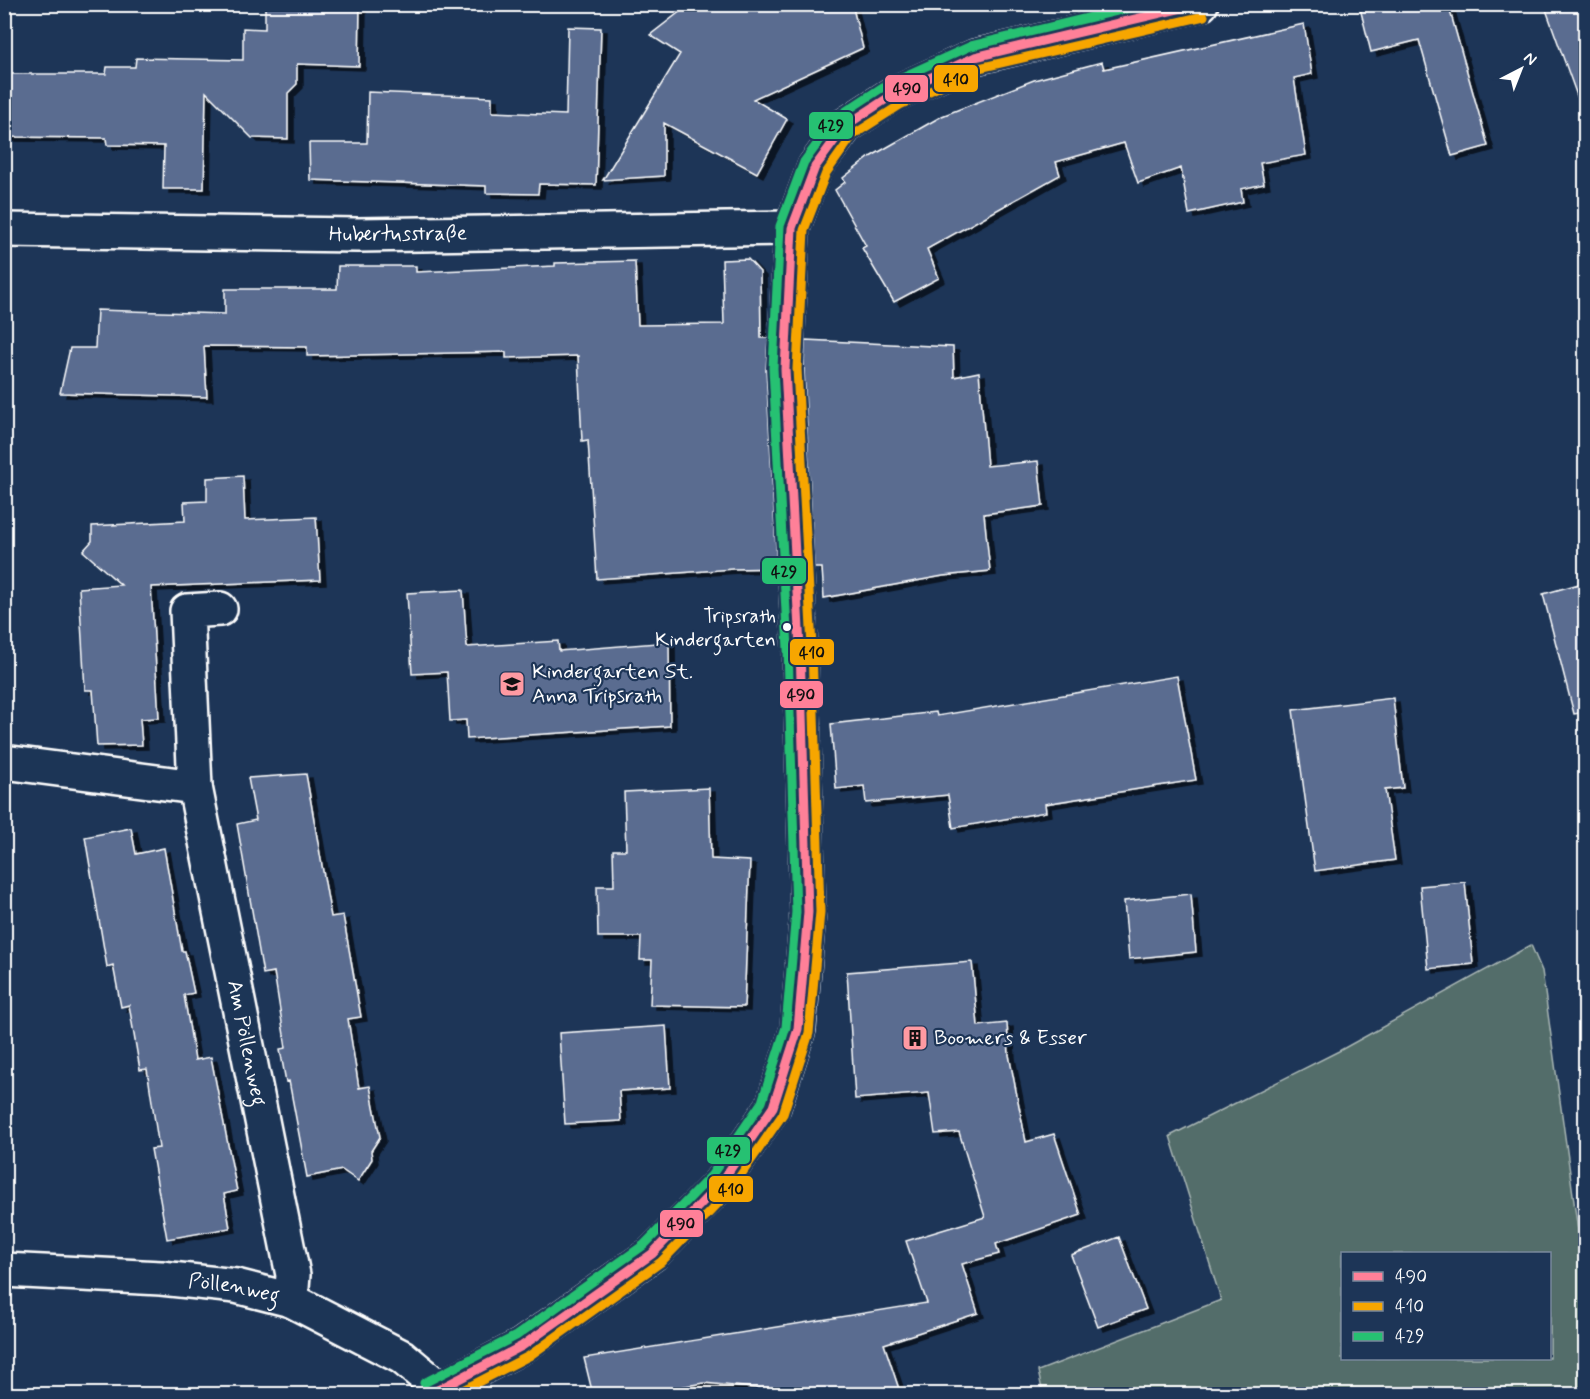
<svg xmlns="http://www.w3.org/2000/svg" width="1590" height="1399" font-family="Mynerve,sans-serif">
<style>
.green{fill:#536d6a;stroke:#a9b6b4;stroke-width:1.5;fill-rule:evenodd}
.building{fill:#5a6c90;stroke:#fff;stroke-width:1.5;filter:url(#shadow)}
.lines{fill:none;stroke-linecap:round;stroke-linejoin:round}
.minor-casing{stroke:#fff;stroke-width:38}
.minor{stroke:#1d3557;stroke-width:33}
.bus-1-casing{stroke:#1d3557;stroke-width:14}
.bus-2-casing{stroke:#1d3557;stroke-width:14}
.bus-3-casing{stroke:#1d3557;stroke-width:14}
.bus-1{stroke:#ff8098;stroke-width:9}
.bus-2{stroke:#f7a600;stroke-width:9}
.bus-3{stroke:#26c172;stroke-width:9}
.bus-dot{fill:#fff;stroke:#1d3557;stroke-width:2}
.labels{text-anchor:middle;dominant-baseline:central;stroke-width:4.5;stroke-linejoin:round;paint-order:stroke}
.bus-label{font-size:20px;fill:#fff;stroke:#1d3557;text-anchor:end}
.street-label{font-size:21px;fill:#fff;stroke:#1d3557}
.poi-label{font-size:21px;fill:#fff;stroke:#1d3557;text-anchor:start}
.line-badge{stroke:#1d3557;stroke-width:2}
.pale-badge-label{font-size:16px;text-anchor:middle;font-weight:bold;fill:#111}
</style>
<defs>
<filter id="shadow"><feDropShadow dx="6" dy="4" stdDeviation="0" flood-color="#0009"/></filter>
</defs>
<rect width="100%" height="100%" fill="#1d3557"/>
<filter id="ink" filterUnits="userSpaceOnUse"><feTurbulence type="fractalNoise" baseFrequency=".0167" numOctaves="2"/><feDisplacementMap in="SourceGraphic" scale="12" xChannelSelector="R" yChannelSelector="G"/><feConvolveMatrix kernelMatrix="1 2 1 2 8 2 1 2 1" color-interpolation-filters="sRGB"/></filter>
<g filter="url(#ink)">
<path class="green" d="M 1531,945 L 1542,971 L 1585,1281 L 1585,1394 L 1043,1394 L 1038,1371 L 1221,1300 L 1170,1136 L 1339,1051 ZM 1342,1254 L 1550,1254 L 1550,1358 L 1342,1358 Z"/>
<path class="building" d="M 265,4 L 360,4 L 359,66 L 297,64 L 297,84 L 288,93 L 288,139 L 252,138 L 206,92 L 204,189 L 163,189 L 164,146 L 107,145 L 106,138 L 4,137 L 4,74 L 106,74 L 107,67 L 135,67 L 136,58 L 243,60 L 243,28 L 265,29 Z
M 690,4 L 852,4 L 863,48 L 753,99 L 787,119 L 757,173 L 664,123 L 664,176 L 603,180 L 680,54 L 650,35 Z
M 1359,4 L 1448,4 L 1488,146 L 1452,156 L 1419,40 L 1371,52 Z
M 1544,4 L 1586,4 L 1586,106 L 1581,107 Z
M 1304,24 L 1312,74 L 1294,78 L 1306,155 L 1260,163 L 1264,184 L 1241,189 L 1243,202 L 1189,214 L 1181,168 L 1138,183 L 1124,143 L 1056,162 L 1060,175 L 927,249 L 939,278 L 894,302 L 862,248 L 866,246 L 835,190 L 845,182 L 843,178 L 870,157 L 942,116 L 1034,80 L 1102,62 L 1104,69 Z
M 568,27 L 601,28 L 596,185 L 539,184 L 538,194 L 486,193 L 486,186 L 310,180 L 309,143 L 367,143 L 368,92 L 492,97 L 492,112 L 566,115 Z
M 748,259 L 760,272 L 761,338 L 768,338 L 766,370 L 777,568 L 733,569 L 597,579 L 588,440 L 582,441 L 578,356 L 506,358 L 506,352 L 307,356 L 307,347 L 204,346 L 207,397 L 60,393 L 70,348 L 95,348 L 97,310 L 225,314 L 225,289 L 337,289 L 338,266 L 416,266 L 416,272 L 555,266 L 555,263 L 635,261 L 638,325 L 724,324 L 722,260 Z
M 805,340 L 953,347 L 954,377 L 979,372 L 987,466 L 1038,461 L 1043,506 L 984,514 L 990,571 L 943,576 L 824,598 L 822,568 L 814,568 L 804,369 Z
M 243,476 L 245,520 L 316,517 L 320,580 L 151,587 L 159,718 L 140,719 L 142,745 L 97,746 L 93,690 L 85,690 L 79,588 L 121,585 L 83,551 L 92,541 L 92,526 L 185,521 L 184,502 L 207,501 L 207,478 Z
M 1586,582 L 1586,712 L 1574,714 L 1543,594 Z
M 463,590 L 467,647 L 558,641 L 559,651 L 669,642 L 670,726 L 467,739 L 466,720 L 450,721 L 447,672 L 412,674 L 407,593 Z
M 1177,676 L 1196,780 L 1045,804 L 1046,812 L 953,828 L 948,795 L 866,803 L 864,786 L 836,789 L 831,724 L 936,712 L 937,716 Z
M 1393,698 L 1403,788 L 1385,790 L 1395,860 L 1315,871 L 1293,710 Z
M 306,774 L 331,917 L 343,915 L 361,1017 L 348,1019 L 359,1088 L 370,1086 L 380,1137 L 371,1151 L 372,1159 L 358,1181 L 342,1170 L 307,1177 L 289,1081 L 286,1082 L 280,1049 L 286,1048 L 274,972 L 263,974 L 237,824 L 256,820 L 248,778 Z
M 709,788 L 711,859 L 750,861 L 744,1007 L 650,1005 L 652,960 L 640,960 L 641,937 L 598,937 L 597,886 L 614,886 L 613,850 L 626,850 L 624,792 Z
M 131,828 L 136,854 L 164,848 L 182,951 L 185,951 L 194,993 L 184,995 L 195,1060 L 211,1057 L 237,1191 L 224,1194 L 230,1228 L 167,1239 L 151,1149 L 159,1148 L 147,1069 L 140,1070 L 129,1005 L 121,1007 L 113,965 L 107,967 L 85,837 Z
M 1465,882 L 1473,964 L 1428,969 L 1420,886 Z
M 1191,894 L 1196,952 L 1129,959 L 1124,901 Z
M 972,962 L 978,1026 L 1007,1023 L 1009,1055 L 1026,1142 L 1054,1134 L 1081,1215 L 996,1244 L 999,1254 L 962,1264 L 978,1313 L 884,1344 L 901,1395 L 824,1395 L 704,1383 L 653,1391 L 654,1395 L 593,1395 L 584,1358 L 927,1303 L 906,1241 L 985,1217 L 959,1132 L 935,1134 L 929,1093 L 855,1099 L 847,972 Z
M 666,1026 L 670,1088 L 619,1091 L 621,1121 L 565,1124 L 559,1033 Z
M 1119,1237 L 1146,1309 L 1098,1327 L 1071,1255 Z"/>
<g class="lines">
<g class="minor-casing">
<g id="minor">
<path id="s1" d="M 4,230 L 358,235 L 792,228"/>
<path id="s2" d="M 4,762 L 195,787 L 293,1275 L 291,1300"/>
<path d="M 195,787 L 187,611 L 220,609"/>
<path id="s3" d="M 4,1270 L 161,1278 L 236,1286 L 291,1300 L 402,1357 L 439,1388"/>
<path d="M 430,1394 L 522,1346 L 652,1254 L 720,1184 L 773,1107 L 798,1029 L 808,912 L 800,648 L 785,369 L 792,228 L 815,167 L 845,126 L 894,94 L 975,57 L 1201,4"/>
</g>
</g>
<use href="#minor" class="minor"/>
<g class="bus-1-casing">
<path id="bus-1" d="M 430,1394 L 522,1346 L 652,1254 L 720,1184 L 773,1107 L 798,1029 L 808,912 L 800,648 L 785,369 L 792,228 L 815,167 L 845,126 L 894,94 L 975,57 L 1199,4"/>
</g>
<g class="bus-2-casing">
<path id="bus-2" d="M 455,1394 L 529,1356 L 661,1262 L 729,1192 L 783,1114 L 809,1033 L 820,912 L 812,647 L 797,369 L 804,230 L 826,173 L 853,135 L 900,105 L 979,68 L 1204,16"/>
</g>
<g class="bus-3-casing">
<path id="bus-3" d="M 424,1383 L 516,1336 L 644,1245 L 711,1176 L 762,1102 L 786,1027 L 796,912 L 788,649 L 773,368 L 780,226 L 804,162 L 837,117 L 889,83 L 971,46 L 1146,4"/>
</g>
<use href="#bus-1" class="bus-1"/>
<use href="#bus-2" class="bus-2"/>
<use href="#bus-3" class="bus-3"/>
</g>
</g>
<defs>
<g id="school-square" transform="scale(1.35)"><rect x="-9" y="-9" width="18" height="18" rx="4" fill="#ff9aa2" stroke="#1d3557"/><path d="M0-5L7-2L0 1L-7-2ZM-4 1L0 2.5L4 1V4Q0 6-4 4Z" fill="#111"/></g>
<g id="building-square" transform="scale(1.35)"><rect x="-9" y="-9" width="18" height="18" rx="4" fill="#ff9aa2" stroke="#1d3557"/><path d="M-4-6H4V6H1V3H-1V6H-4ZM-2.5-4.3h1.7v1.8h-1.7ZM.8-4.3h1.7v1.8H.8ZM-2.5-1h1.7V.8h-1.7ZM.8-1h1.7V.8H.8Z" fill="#111"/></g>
</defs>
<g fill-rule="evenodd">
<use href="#school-square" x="512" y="684"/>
<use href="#building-square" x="915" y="1038"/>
</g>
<circle class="bus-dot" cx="787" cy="627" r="5"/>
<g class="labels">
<g class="bus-label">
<text x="776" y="616">Tripsrath<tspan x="776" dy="24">Kindergarten</tspan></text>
</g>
<g class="street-label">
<text stroke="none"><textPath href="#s1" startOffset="394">Hubertusstraße</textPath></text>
<text stroke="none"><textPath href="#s2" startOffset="454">Am Pöllenweg</textPath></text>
<text stroke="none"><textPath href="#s3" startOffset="231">Pöllenweg</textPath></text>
</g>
<g class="poi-label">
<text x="532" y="672">Kindergarten St.<tspan x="532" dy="24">Anna Tripsrath</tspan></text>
<text x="934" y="1038">Boomers &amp; Esser</text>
</g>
</g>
<g class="line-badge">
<rect x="933" y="64" width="46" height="29" rx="6" fill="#f7a600"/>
<rect x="884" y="74" width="45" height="29" rx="6" fill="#ff8098"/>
<rect x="808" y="111" width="46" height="29" rx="6" fill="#26c172"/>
<rect x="761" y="557" width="46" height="28" rx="6" fill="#26c172"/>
<rect x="789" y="638" width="46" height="28" rx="6" fill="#f7a600"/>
<rect x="779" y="680" width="45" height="29" rx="6" fill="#ff8098"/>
<rect x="706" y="1136" width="45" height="29" rx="6" fill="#26c172"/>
<rect x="708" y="1175" width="46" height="28" rx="6" fill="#f7a600"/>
<rect x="659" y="1209" width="45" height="29" rx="6" fill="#ff8098"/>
</g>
<g class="pale-badge-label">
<text x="956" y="85">410</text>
<text x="907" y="94">490</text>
<text x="831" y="131">429</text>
<text x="784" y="577">429</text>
<text x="812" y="658">410</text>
<text x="801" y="700">490</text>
<text x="728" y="1156">429</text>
<text x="731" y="1195">410</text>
<text x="681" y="1229">490</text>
</g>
<rect width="1590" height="1399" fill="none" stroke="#1d3557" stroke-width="24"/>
<rect x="12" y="12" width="1566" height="1375" fill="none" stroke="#fff" stroke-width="2" filter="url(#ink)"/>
<rect x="1341" y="1252" width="210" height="108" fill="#1d3557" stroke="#77869a" stroke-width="1.5"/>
<rect x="1353" y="1272" width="30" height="9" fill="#ff8098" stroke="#77869a" stroke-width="1.5"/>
<text x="1395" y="1282" font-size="18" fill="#ffffff">490</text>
<rect x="1353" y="1302" width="30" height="9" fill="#f7a600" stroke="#77869a" stroke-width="1.5"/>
<text x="1395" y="1312" font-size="18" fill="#ffffff">410</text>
<rect x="1353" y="1332" width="30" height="9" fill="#26c172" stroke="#77869a" stroke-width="1.5"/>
<text x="1395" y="1342" font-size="18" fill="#ffffff">429</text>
<g transform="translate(1521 69) rotate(42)" stroke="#1d3557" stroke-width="4.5" paint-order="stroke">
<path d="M0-4.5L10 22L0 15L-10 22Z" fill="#ffffff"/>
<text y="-9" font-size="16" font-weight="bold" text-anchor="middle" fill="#ffffff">N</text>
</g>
</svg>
